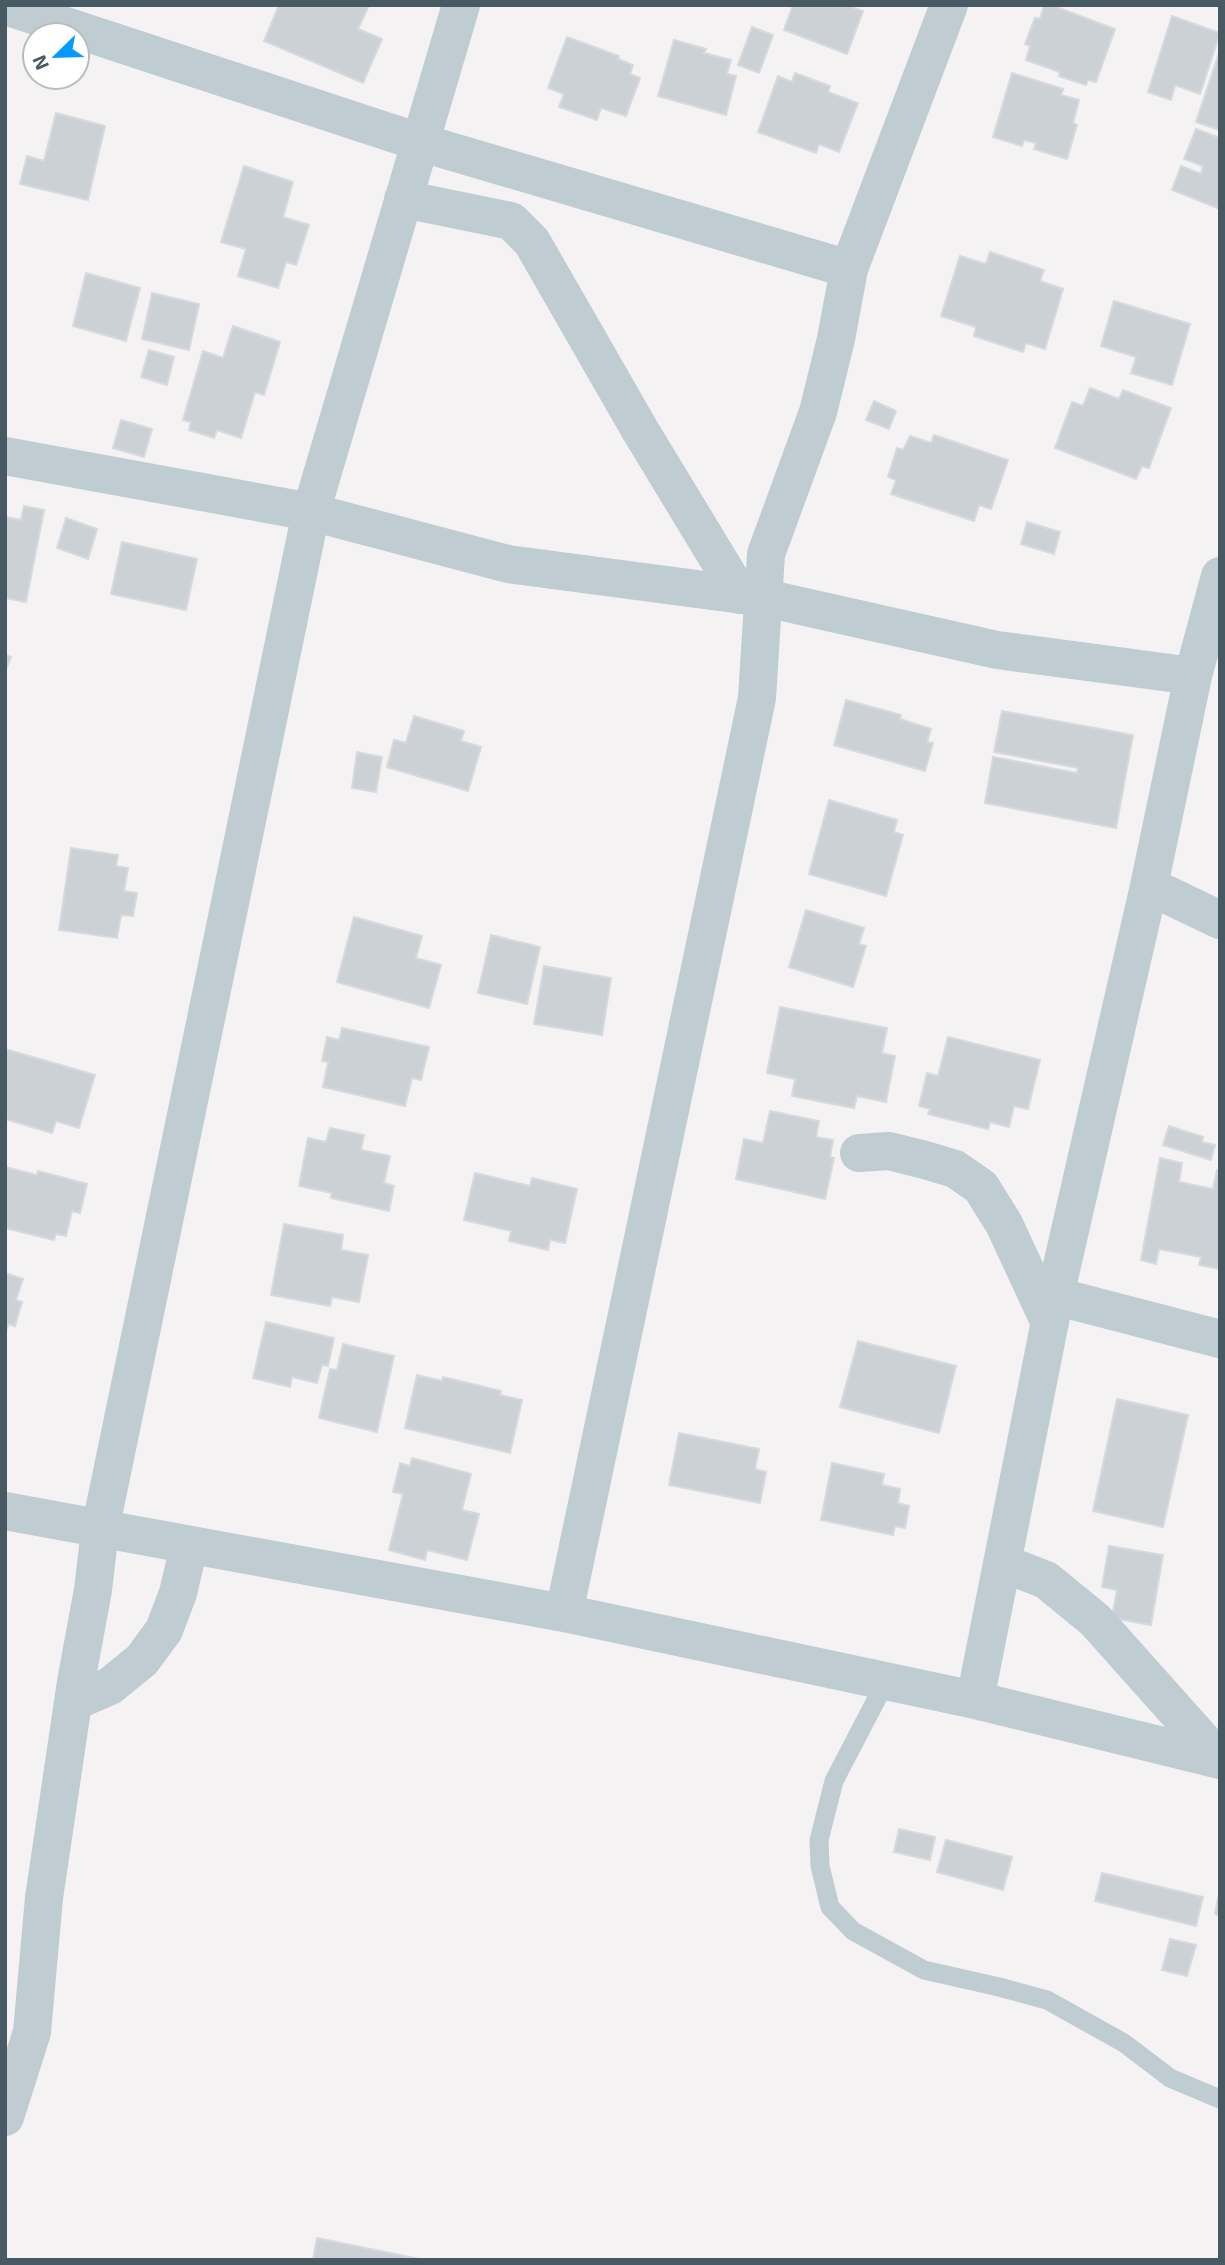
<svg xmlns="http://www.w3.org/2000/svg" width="1225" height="2265" font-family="'Exo 2',sans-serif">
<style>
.building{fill:#cbd1d5;stroke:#d6dade;stroke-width:2}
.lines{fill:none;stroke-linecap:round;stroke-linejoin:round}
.service{stroke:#bfcdd3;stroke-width:19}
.minor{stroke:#bfcdd3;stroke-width:38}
</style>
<rect width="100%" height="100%" fill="#f5f2f3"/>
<path class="building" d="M 279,5 L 369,5 L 358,29 L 382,39 L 363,83 L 264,41 Z
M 793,5 L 855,5 L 854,8 L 863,11 L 847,54 L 784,30 Z
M 1044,5 L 1051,5 L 1115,29 L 1096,82 L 1088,80 L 1086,85 L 1059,76 L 1060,72 L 1026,60 L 1030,46 L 1025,44 L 1035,18 L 1040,19 Z
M 1172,16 L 1220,33 L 1200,94 L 1175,85 L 1171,100 L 1148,92 Z
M 752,27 L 773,35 L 759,73 L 738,65 Z
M 567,37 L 619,56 L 618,59 L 633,65 L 630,74 L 640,78 L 626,116 L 601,108 L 597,120 L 559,107 L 564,94 L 548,88 Z
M 674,40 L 706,49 L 704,53 L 731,60 L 727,74 L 736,76 L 726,115 L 658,96 Z
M 1220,50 L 1220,130 L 1196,122 Z
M 795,73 L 830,86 L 828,92 L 858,103 L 839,152 L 819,144 L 816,153 L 758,132 L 778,76 L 792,82 Z
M 1012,73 L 1063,89 L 1061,95 L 1079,100 L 1073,123 L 1077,125 L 1067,159 L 1034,149 L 1036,143 L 1024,140 L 1022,146 L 993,137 Z
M 56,113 L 105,126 L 88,200 L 20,184 L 27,156 L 44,161 Z
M 1196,129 L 1220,138 L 1220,209 L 1172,190 L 1181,166 L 1201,174 L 1203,166 L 1184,159 Z
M 244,166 L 293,182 L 283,217 L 309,225 L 296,265 L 286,262 L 278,288 L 238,276 L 246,249 L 221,242 Z
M 990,252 L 1044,270 L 1040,281 L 1063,289 L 1045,349 L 1026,343 L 1023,352 L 974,336 L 976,327 L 941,316 L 960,256 L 986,264 Z
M 86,273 L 140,288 L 126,341 L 73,326 Z
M 152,293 L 199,304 L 189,350 L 142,339 Z
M 1114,301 L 1190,324 L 1172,385 L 1131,373 L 1136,357 L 1101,346 Z
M 233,326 L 280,342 L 264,395 L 255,392 L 241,438 L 217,430 L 214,438 L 189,430 L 191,422 L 183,420 L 203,351 L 223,358 Z
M 149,350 L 174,357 L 167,385 L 141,377 Z
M 1090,388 L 1119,399 L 1123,390 L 1171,408 L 1149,468 L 1142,466 L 1136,479 L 1055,448 L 1072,402 L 1083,406 Z
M 874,401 L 896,411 L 889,429 L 866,420 Z
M 121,420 L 152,429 L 144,457 L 113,448 Z
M 934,435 L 1008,460 L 991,509 L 979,505 L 974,521 L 891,494 L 896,480 L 888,477 L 897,448 L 903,450 L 910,436 L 931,443 Z
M 24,506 L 44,510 L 26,602 L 5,598 L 5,517 L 21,520 Z
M 66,518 L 97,529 L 88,559 L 57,548 Z
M 1027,522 L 1060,532 L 1054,554 L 1021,544 Z
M 122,542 L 197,559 L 186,610 L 111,594 Z
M 5,655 L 11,657 L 5,672 Z
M 846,700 L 901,715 L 900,719 L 931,729 L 927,742 L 933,743 L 925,771 L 834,745 Z
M 1002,711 L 1133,735 L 1116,828 L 985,803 L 993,757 L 1077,773 L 1078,768 L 994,752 Z
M 414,716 L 464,731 L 461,741 L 481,747 L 468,791 L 387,767 L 394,740 L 406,743 Z
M 357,752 L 382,757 L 376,792 L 352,788 Z
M 829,800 L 897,820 L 894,832 L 903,835 L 886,896 L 809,874 Z
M 71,848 L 118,855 L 116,866 L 128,868 L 124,891 L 137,893 L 133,916 L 121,915 L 117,938 L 59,930 Z
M 806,910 L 864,928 L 859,944 L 866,946 L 853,987 L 789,967 Z
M 354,917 L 422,936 L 416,958 L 441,965 L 429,1008 L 337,982 Z
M 491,935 L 540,947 L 527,1004 L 478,993 Z
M 544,966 L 611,978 L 602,1035 L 534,1024 Z
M 780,1007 L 887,1028 L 882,1053 L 895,1056 L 886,1102 L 857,1096 L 854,1108 L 792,1096 L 795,1079 L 767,1073 Z
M 342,1028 L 429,1047 L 421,1080 L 412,1078 L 405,1106 L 323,1087 L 328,1062 L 322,1061 L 327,1037 L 339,1040 Z
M 948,1037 L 1040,1060 L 1028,1109 L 1014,1106 L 1009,1127 L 990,1122 L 988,1129 L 928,1114 L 930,1109 L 919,1106 L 927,1073 L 938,1076 Z
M 5,1049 L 95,1075 L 79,1128 L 56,1121 L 52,1133 L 5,1119 Z
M 770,1111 L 819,1121 L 816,1137 L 833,1140 L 830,1157 L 834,1158 L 825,1199 L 736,1179 L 744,1139 L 763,1143 Z
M 1169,1126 L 1203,1137 L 1202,1142 L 1215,1145 L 1211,1160 L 1163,1145 Z
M 330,1128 L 364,1135 L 361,1150 L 390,1156 L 384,1183 L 394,1186 L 389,1211 L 331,1198 L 332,1193 L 299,1186 L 308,1138 L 326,1142 Z
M 1160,1158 L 1182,1163 L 1179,1182 L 1213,1189 L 1217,1170 L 1220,1170 L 1220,1269 L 1199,1265 L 1201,1257 L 1159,1249 L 1156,1264 L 1141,1260 Z
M 5,1167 L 37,1175 L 38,1171 L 87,1184 L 80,1213 L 72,1211 L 66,1236 L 56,1234 L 54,1240 L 5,1228 Z
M 475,1173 L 530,1186 L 532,1178 L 577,1189 L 565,1243 L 550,1240 L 548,1250 L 509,1241 L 511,1231 L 464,1220 Z
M 284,1224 L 343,1235 L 341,1250 L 368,1255 L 359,1302 L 332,1297 L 330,1306 L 271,1295 Z
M 5,1273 L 23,1279 L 16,1300 L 22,1302 L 15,1326 L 8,1324 L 5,1334 Z
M 266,1322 L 334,1338 L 328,1366 L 322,1365 L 317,1383 L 292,1377 L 290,1387 L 253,1378 Z
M 858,1341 L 956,1366 L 939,1433 L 840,1407 Z
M 343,1344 L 394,1356 L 377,1432 L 319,1418 L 330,1369 L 337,1370 Z
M 417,1375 L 442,1381 L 443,1377 L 501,1391 L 500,1395 L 522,1400 L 510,1453 L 405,1428 Z
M 1117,1399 L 1188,1415 L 1163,1527 L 1093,1511 Z
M 679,1433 L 759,1449 L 755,1469 L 766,1472 L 760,1503 L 669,1485 Z
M 412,1458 L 471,1474 L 462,1510 L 479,1514 L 467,1560 L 427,1550 L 425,1560 L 389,1550 L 403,1494 L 393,1492 L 400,1463 L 410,1466 Z
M 832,1463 L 884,1474 L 882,1485 L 900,1489 L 898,1503 L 909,1506 L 905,1528 L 895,1526 L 893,1535 L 821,1520 Z
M 1109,1546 L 1163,1555 L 1151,1625 L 1112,1618 L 1117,1590 L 1102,1587 Z
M 899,1829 L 935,1837 L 930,1860 L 894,1852 Z
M 946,1840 L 1012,1857 L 1003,1890 L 937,1872 Z
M 1102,1873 L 1203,1897 L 1196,1926 L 1095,1901 Z
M 1218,1898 L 1220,1898 L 1220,1916 L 1215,1914 Z
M 1170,1939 L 1196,1945 L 1187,1976 L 1162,1970 Z
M 317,2238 L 424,2260 L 313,2260 Z"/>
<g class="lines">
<path class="service" d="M 886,1681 L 834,1781 L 819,1840 L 820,1866 L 830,1907 L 853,1931 L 924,1970 L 999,1987 L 1047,2000 L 1124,2043 L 1170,2078 L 1220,2099"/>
<path class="minor" d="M 5,6 L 419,142 L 849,269
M 403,199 L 511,221 L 532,242 L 640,430 L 740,595
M 5,456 L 311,512 L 508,564 L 765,598 L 997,650 L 1193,676
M 1149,886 L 1220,920
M 859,1153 L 889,1151 L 925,1160 L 955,1169 L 981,1187 L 1004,1224 L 1050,1323
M 1055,1296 L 1220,1339
M 5,1511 L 564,1613 L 975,1700 L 1220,1760
M 1002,1563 L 1046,1580 L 1095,1620 L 1220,1760
M 564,1613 L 757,698 L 766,554 L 818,412 L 836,339 L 849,269 L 949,5
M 975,1700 L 1055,1296 L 1149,886 L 1193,676 L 1220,576
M 73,1702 L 110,1686 L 142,1660 L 164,1630 L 178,1593 L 189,1546
M 5,2117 L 32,2032 L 44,1898 L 76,1682 L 93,1590 L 100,1530 L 311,512 L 461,5"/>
</g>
<rect width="1225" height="2265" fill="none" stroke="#475a63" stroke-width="14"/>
<g transform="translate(56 56) rotate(247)"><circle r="33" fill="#ffffff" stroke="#b5bdc1" stroke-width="2"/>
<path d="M0-5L12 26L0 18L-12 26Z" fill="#0599fd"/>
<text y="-10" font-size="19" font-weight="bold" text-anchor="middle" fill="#475a63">N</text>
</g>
</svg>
